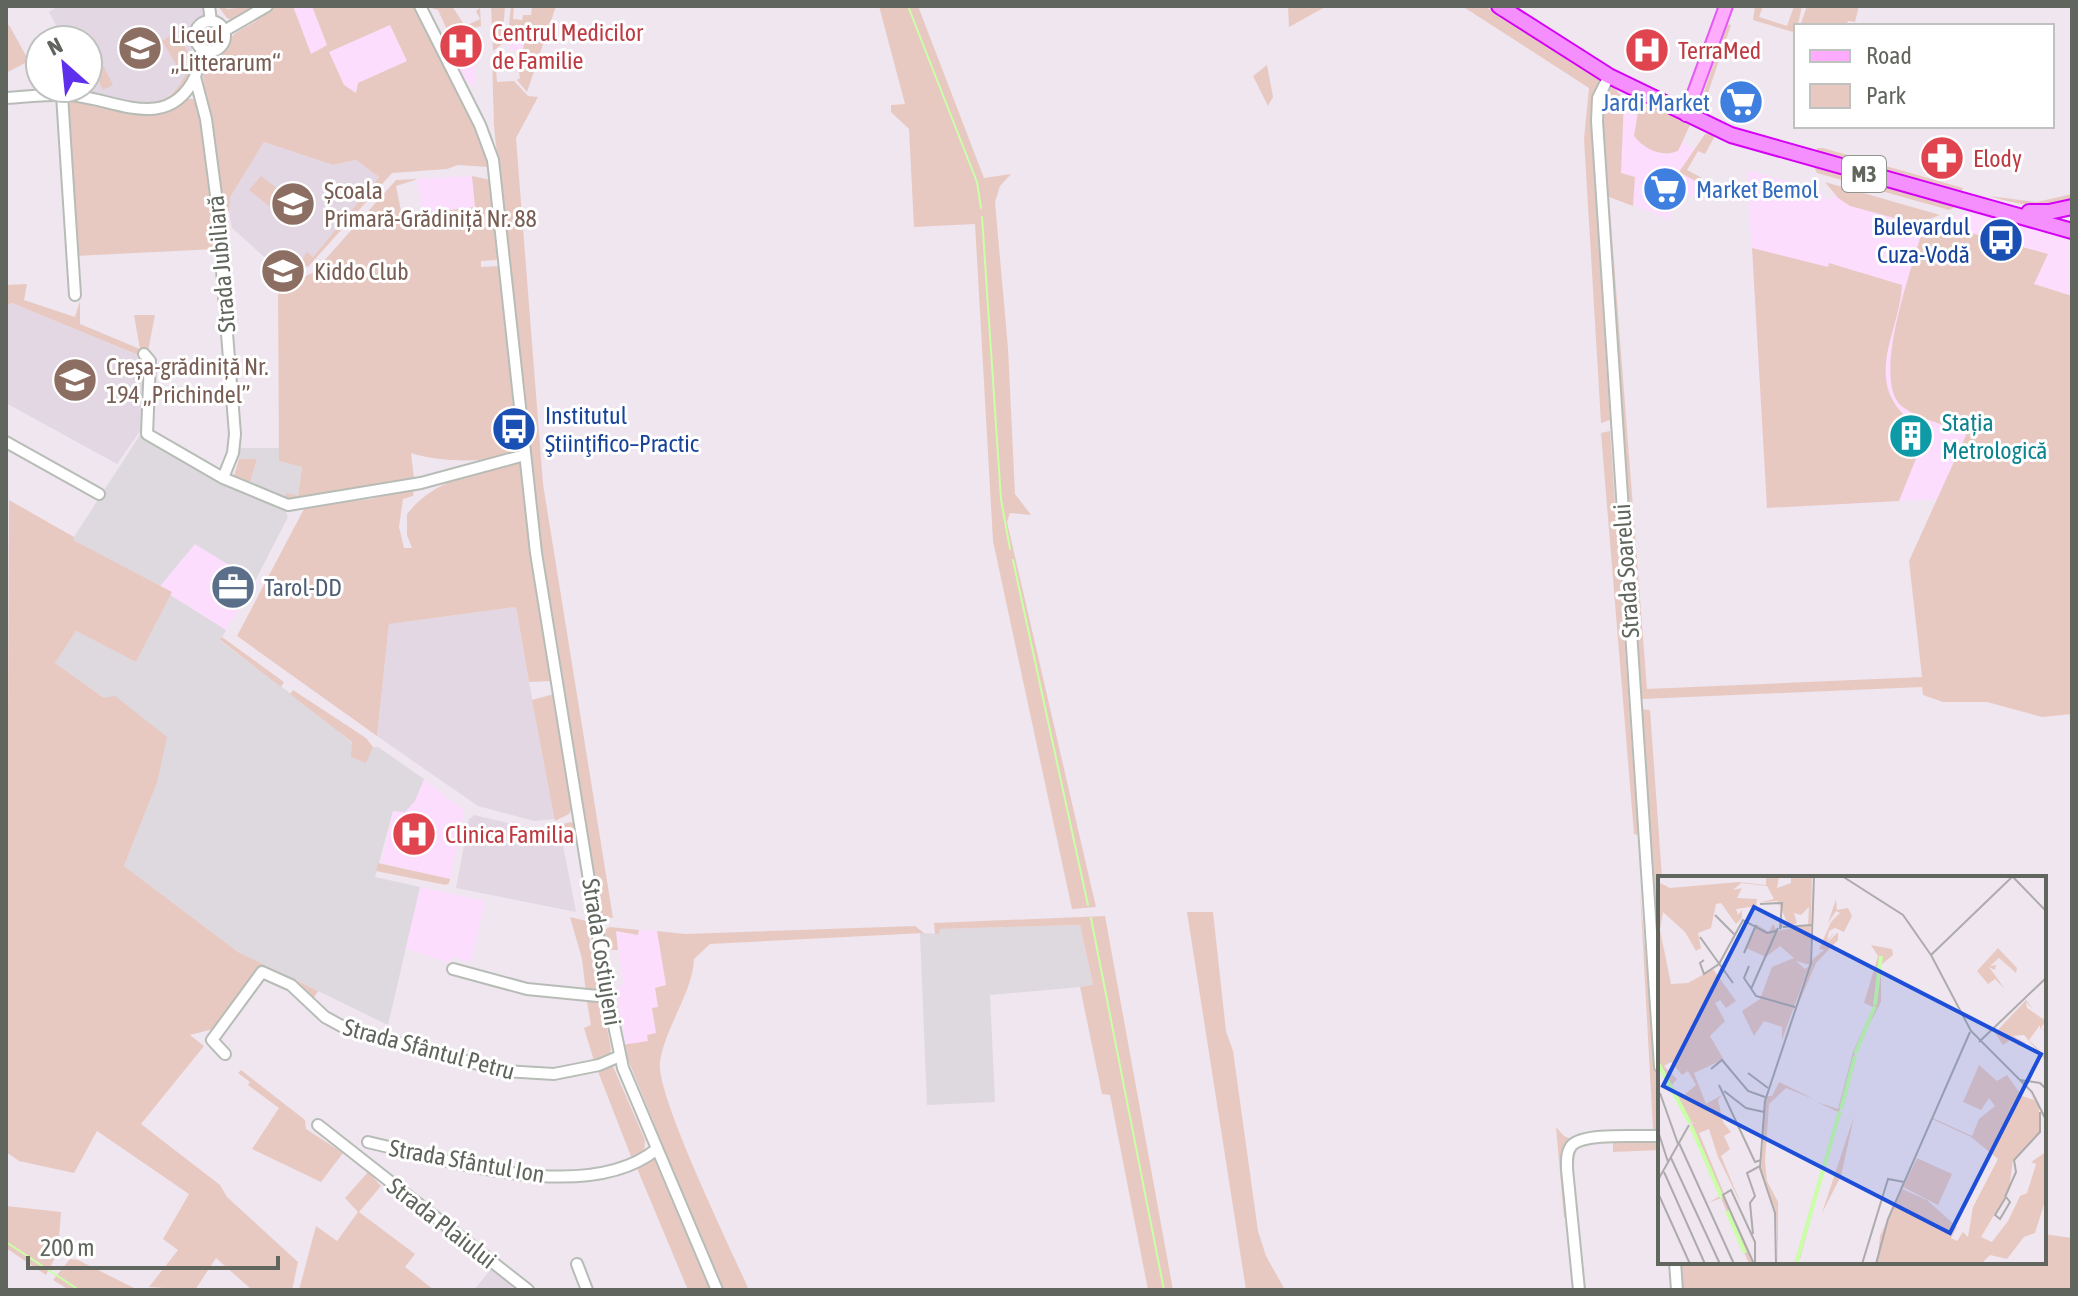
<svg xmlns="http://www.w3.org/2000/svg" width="2078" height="1296" font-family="'Asap Condensed',sans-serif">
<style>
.commercial{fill:#fcddfe}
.industrial{fill:#ded8df}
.education{fill:#e2d7e2}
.green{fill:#e8c9c2;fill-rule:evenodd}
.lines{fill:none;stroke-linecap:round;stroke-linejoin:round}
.stream{stroke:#c9ffa7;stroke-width:2}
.minor-casing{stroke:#b7bdb6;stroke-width:14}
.major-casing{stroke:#e35bf3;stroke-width:16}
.highway-casing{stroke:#d400f6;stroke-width:18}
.minor{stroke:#fff;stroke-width:10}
.major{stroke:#ffacfe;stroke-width:12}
.highway{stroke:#f58ffe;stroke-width:14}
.labels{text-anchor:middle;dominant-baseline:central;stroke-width:6;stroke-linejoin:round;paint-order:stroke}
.shield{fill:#fff;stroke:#90948e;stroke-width:2}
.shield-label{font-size:22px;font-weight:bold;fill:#60665d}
.health-label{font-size:24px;fill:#be3a42;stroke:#fff;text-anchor:start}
.education-label{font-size:24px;fill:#785e54;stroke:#fff;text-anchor:start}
.shop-label{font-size:24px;fill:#366cbe;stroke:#fff;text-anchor:end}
.transit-label{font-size:24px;fill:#164399;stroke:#fff;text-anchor:end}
.street-label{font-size:24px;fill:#60665d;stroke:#fff}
.culture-label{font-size:24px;fill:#0d838f;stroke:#fff;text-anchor:start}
.service-label{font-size:24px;fill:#4e5e75;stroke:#fff;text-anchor:start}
.inset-river{fill:none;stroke:#c9ffa7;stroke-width:4}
.inset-road{fill:none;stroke:#adabac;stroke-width:2}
.view{fill:#1d4ed8;fill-opacity:0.15;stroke:#1d4ed8;stroke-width:4}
.inset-edge{fill:none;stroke:#60665d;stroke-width:4}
</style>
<rect width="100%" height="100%" fill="#efe6f0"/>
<path class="commercial" d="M 293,6 L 312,6 L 327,46 L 310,54 Z
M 390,24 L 407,61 L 358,83 L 356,93 L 344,85 L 329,52 Z
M 476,28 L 476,86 L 474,87 L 464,79 L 448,47 L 459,33 Z
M 508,34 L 525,35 L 523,52 L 509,49 Z
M 1623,108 L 1699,151 L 1687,170 L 1702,178 L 1693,197 L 1678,189 L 1669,220 L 1619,198 Z
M 1747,170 L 1819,190 L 1828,201 L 1835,195 L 1928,221 L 1932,229 L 1973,208 L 2072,236 L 2072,296 L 2035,284 L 1939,499 L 1767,508 Z
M 472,176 L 475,207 L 423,212 L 417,179 Z
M 195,544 L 255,581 L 226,630 L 198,615 L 187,603 L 182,604 L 160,586 Z
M 424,779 L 464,811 L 450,879 L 381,863 L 393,811 L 405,812 L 415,801 Z
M 420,887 L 485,901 L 471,962 L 452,957 L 449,963 L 405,948 Z
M 639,930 L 657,931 L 667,986 L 659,1007 L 652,1008 L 656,1033 L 648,1041 L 626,1045 L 615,987 L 621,988 L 623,982 L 616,931 L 637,935 Z"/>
<path class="industrial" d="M 140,435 L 228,485 L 286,512 L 288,517 L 255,581 L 195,544 L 160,586 L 72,540 Z
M 240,448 L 279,448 L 280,461 L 302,467 L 298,496 L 284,500 L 249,486 L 257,459 L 239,459 Z
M 170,595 L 226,630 L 220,641 L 322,717 L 352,743 L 353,749 L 378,747 L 424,779 L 415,801 L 405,812 L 393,811 L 375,877 L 420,887 L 388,1025 L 238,952 L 124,866 L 157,783 L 104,698 L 55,663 L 76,631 L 136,662 Z
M 1080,925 L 1093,986 L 990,995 L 995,1102 L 927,1105 L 920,933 L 939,934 L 939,929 Z"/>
<path class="education" d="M 58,6 L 205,6 L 204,15 L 189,31 L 193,56 L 184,83 L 160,102 L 133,103 L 95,95 L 88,86 L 88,40 L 64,40 L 49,12 Z
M 264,142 L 333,165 L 356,160 L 379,177 L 313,257 L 307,253 L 297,268 L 298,274 L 268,285 L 270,262 L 232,228 L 229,211 L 229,197 Z
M 12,303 L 144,358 L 143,427 L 117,464 L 6,403 L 6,305 Z
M 516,607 L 529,682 L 555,819 L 534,821 L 478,806 L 377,736 L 389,624 Z
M 474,815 L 537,830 L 559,825 L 576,912 L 456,888 L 469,819 Z
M 491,1269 L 513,1286 L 510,1290 L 474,1290 Z"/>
<path class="green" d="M 218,6 L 228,9 L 255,6 L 257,10 L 234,21 L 227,18 Z
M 274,6 L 293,6 L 311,54 L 327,45 L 312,6 L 415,6 L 483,145 L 489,167 L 458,165 L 447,169 L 392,173 L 308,267 L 299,264 L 307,252 L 313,257 L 379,177 L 356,160 L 333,165 L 264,142 L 230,197 L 229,211 L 221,211 L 202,69 L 209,54 C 225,49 228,36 242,29 C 254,23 263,17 274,6 ZM 390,25 L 407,61 L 358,83 L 356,93 L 344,85 L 329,52 Z
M 425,6 L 452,6 L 465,26 L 480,19 L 476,11 L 480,8 L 481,26 L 459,33 L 452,41 L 438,10 Z
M 491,6 L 505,6 L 502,44 L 493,51 Z
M 511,6 L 514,6 L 513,19 L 522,20 L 523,15 L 531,15 L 532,6 L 556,6 L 527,92 L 517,80 L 520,78 L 518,66 L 509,67 L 508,57 L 522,57 L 525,36 L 508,34 Z
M 879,6 L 918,6 L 984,178 L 1011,174 L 1000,186 L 995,202 L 1008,348 L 1015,494 L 1031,515 L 1010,513 L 1007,522 L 1096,907 L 1072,909 L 993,541 L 975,224 L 914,227 L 909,129 L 891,112 L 891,105 L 905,104 Z
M 1288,6 L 1327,6 L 1289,27 Z
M 1462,6 L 1484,6 L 1601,78 L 1591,109 L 1592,142 L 1610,420 L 1601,423 L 1584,139 L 1589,88 Z
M 1755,6 L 1763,6 L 1759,17 L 1787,26 L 1794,6 L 1802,6 L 1796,33 L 1753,20 Z
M 1807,6 L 1859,6 L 1855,22 L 1848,21 L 1846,26 L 1800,26 Z
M 214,24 L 222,30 L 211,32 L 212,35 L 222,32 L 221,36 L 203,43 L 205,28 Z
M 1727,24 L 1731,25 L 1708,93 L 1704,92 Z
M 9,25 L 29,61 L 6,73 L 6,26 Z
M 176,32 L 191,57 L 177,66 L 162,41 Z
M 193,56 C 192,85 177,102 148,105 L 58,90 L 90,86 L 96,95 C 147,106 174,114 193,56 Z
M 492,57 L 495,57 L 497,82 L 514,81 L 528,96 L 538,97 L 516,138 L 543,484 L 613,918 L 600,916 L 540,553 L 494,126 Z
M 100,59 L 113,85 L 103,90 L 90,64 Z
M 1267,65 L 1273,97 L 1268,106 L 1253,76 Z
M 1613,86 L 1624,100 L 1621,173 L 1635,177 L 1633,206 L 1609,197 L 1647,689 L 1922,677 L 1909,561 L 1967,433 C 1947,425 1921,420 1904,408 C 1869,385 1911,272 1920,238 L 1942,225 L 2048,254 L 2034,284 L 2072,296 L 2072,714 L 2042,717 L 1987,702 L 1943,702 L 1923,695 L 1922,687 L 1642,699 L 1601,112 L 1605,97 Z
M 188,99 L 199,99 L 216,249 L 75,256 L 67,104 L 74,100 C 114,113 150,122 188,99 Z
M 1640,99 L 1691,123 L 1678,151 C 1662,158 1644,149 1634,136 Z
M 1705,134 L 1716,134 L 1705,154 L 1698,151 L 1687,170 L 1702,178 L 1699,183 L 1679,172 Z
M 1817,148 L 1823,148 L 1963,188 L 1961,194 L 1816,155 Z
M 1813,165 L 1952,202 L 1957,206 L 1949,210 L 1817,173 Z
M 261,176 L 286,195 L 274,210 L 249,190 Z
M 472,176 L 491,180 L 499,256 L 496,260 L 481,261 L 481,267 L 500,266 L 517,447 C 502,467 433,461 411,453 L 414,479 L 298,502 L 284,500 L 287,493 L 298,496 L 302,467 L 279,461 L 278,290 L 314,272 L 396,180 L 418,179 L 396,186 L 402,216 L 475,207 Z
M 1825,182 L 1940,215 L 1917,224 L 1850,206 L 1838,198 Z
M 2072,194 L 2069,203 C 2040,210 2017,204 1989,196 L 2037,202 Z
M 1752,248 L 1828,267 L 1829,263 L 1902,285 C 1900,330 1865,376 1904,415 L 1897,443 L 1919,451 L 1899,501 L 1767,508 Z
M 27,284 L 24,300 L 75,317 L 80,301 L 80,324 L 140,349 L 134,315 L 155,315 L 148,351 L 141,350 L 140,356 L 12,303 L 6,305 L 6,285 Z
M 1610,431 L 1638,835 L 1634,834 L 1601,433 Z
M 239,459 L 257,459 L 249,486 L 233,479 Z
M 516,462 L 521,464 L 552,681 L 529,682 L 516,607 L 389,624 L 377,736 L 237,636 L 305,507 L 371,499 L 414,488 L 413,496 L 403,499 L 399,527 L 404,548 L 412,548 L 407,535 L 407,514 C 435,479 475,473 516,462 Z
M 9,500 L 74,537 L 73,540 L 172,592 L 136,662 L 76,631 L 55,663 L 104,698 L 115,696 L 167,737 L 157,783 L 124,866 L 238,952 L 318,991 L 313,999 L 262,968 L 217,1028 L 190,1035 L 204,1046 L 141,1124 L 220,1185 L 227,1197 L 298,1262 L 292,1290 L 252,1290 L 216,1258 L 195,1290 L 149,1287 L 178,1250 L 163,1239 L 189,1194 L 97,1131 L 74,1173 L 19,1161 L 6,1152 Z
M 222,637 L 284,682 L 281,687 L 220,640 Z
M 293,690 L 366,738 L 373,747 L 366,763 L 351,757 L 352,742 L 290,694 Z
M 554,694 L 573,806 L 569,814 L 555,821 L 532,700 Z
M 1640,709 L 1650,710 L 1662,878 L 1660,1011 Z
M 571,822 L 576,825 L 578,837 L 562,840 L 559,825 Z
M 378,863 L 450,879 L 449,883 L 446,885 L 376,871 Z
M 1640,891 L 1660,1121 L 1660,1129 L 1653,1129 Z
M 1187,912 L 1213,912 L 1226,1031 L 1233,1051 L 1258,1231 L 1266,1256 L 1285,1290 L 1246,1290 Z
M 1105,916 L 1173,1290 L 1148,1290 L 1110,1095 L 1102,1094 L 1080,987 L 1093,985 L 1080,925 L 940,929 L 939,934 L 935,934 L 934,923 Z
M 570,917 L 586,921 L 600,993 L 586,993 L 582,959 Z
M 915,926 L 924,933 L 710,944 L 694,959 C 693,992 665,1027 660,1062 C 655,1094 732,1251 749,1290 L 722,1290 L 622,1045 L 648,1041 L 647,1035 L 656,1033 L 652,1008 L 658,1007 L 655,988 L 666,985 L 657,931 L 685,934 Z
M 610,927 L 639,930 L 638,935 L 616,931 L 618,950 L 608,950 L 602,931 Z
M 587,1002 L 602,1002 L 611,1049 L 609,1056 L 595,1064 L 584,1028 L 591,1025 Z
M 612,1064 L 645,1140 L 644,1153 L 632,1159 L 597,1069 Z
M 241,1070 L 305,1120 L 306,1129 L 343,1153 L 321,1182 L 252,1149 L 279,1108 L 248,1085 L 250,1082 L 238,1073 Z
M 1556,1127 L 1564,1136 L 1574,1140 L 1569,1144 L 1567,1217 L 1564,1218 Z
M 1660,1142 L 1660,1150 L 1613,1152 L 1613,1143 Z
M 654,1159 L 710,1290 L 688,1290 L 636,1166 Z
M 368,1172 L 381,1186 L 359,1212 L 415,1254 L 405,1267 L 434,1290 L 299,1290 L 316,1226 L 337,1241 L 358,1212 L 345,1198 Z
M 6,1206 L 61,1212 L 58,1252 L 46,1275 L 6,1248 Z
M 2044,1234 L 2072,1238 L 2072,1290 L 1680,1290 L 1678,1262 L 2044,1262 Z
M 70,1259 L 78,1260 L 138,1290 L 69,1290 L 53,1280 Z"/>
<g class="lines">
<path class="stream" d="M 908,6 L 977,182 L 981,208
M 982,217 L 1001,499 L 1010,549
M 1013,560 L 1088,905
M 1091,918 L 1164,1290
M 6,1242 L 79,1290"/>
<g class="minor-casing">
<path id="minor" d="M 209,6 L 211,21
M 420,6 L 480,125 L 493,160 L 536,553 L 608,997 L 623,1068 L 717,1290
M195 36a15 15 0 1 1 30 0a15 15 0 1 1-30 0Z
M 224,31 L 267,6
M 202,49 L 195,77 L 206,119 L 216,195 L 235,434 L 233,453 L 223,478
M 1609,76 L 1598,98 L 1597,121 L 1660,1067
M 62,95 L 75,295
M 6,98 C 26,97 48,94 68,95 C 112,97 167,135 195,77
M 144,354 L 150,361 L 147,434 L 223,478 L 288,505 L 421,483 L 525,455
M 6,442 L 99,494
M 453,969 L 527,989 L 608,997
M 225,1054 L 212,1040 L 262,972 L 291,985 L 325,1017 L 349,1030 L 504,1071 L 554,1074 L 599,1065 L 620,1056
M 318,1125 L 528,1290
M 368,1142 C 447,1160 587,1206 657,1149
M 1675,1262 L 1677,1290
M 577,1264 L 587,1290
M 1579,1290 L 1567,1169 C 1567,1161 1566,1152 1572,1145 C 1585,1132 1641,1137 1660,1136"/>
</g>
<g class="major-casing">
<path id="major" d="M 1686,115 L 1726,6"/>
</g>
<g class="highway-casing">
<path id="highway" d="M 1499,6 L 1609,76 L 1731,135 L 2072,231
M 2029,212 L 2049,212 L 2072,207"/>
</g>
<use href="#minor" class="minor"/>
<use href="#major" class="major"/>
<use href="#highway" class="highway"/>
</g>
<defs>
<g id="hospital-disc" transform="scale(2.3)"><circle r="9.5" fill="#e0444e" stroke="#fff"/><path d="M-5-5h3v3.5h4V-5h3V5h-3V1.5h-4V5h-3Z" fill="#fff"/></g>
<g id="school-disc" transform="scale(2.3)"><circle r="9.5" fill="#8d6e63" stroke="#fff"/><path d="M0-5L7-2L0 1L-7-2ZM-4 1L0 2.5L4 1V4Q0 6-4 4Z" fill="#fff"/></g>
<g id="supermarket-disc" transform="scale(2.3)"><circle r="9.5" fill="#3f7fe0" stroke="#fff"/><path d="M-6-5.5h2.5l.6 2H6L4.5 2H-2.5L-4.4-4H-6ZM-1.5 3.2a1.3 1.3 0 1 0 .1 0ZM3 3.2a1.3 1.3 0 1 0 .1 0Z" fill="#fff"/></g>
<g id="pharmacy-disc" transform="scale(2.3)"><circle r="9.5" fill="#e0444e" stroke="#fff"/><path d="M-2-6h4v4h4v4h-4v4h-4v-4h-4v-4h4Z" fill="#fff"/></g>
<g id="bus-disc" transform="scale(2.3)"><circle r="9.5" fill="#1a4fb4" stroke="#fff"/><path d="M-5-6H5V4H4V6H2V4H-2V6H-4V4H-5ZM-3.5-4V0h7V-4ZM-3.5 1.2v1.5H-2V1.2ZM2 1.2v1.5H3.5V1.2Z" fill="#fff"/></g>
<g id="building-disc" transform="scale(2.3)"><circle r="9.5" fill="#0f9aa8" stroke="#fff"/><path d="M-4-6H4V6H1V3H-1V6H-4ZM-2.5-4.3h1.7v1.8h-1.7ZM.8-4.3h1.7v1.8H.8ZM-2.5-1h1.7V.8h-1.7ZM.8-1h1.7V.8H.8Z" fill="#fff"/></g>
<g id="office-disc" transform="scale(2.3)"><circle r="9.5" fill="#5c6f8a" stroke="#fff"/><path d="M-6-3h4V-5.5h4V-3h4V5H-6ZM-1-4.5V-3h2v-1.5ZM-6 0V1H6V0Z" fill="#fff"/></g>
</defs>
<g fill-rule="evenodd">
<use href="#hospital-disc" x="461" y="46"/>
<use href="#school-disc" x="140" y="48"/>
<use href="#hospital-disc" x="1647" y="50"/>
<use href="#supermarket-disc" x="1741" y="102"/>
<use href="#pharmacy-disc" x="1942" y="158"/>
<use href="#supermarket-disc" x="1665" y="189"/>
<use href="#school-disc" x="293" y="204"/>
<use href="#bus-disc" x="2001" y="240"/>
<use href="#school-disc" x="283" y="271"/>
<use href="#school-disc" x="75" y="380"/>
<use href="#bus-disc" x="514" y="429"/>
<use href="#building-disc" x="1911" y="436"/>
<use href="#office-disc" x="233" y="587"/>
<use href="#hospital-disc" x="414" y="834"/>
</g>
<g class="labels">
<rect class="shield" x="1842" y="156" width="44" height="36" rx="6"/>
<g class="shield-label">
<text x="1864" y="174">M3</text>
</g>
<g class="health-label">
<text x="492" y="32">Centrul Medicilor<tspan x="492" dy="28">de Familie</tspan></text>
<text x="1678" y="50">TerraMed</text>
<text x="1973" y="158">Elody</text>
<text x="445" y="834">Clinica Familia</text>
</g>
<g class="education-label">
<text x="171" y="34">Liceul<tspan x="171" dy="28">„Litterarum“</tspan></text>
<text x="324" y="190">Școala<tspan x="324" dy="28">Primară-Grădiniță Nr. 88</tspan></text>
<text x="314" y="271">Kiddo Club</text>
<text x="106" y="366">Creșa-grădiniță Nr.<tspan x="106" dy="28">194 „Prichindel”</tspan></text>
</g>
<g class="shop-label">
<text x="1710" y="102">Jardi Market</text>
<text x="1696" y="189" text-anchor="start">Market Bemol</text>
</g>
<g class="transit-label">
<text x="1970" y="226">Bulevardul<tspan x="1970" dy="28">Cuza-Vodă</tspan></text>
<text x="545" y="415" text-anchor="start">Institutul<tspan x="545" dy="28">Ştiinţifico–Practic</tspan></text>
</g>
<g class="street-label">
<text transform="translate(221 264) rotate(-95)">Strada Jubiliară</text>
<text transform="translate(1626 571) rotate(-94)">Strada Soarelui</text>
<text transform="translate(602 952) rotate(81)">Strada Costiujeni</text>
<text transform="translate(429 1049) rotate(15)">Strada Sfântul Petru</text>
<text transform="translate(467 1161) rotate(10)">Strada Sfântul Ion</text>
<text transform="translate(442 1223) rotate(38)">Strada Plaiului</text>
</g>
<g class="culture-label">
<text x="1942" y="422">Stația<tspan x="1942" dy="28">Metrologică</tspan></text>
</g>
<g class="service-label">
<text x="264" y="587">Tarol-DD</text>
</g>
</g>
<g transform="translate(1658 876)">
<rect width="388" height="388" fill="#efe6f0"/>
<path d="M 108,0 L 121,0 L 119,12 L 133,7 L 133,0 L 154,0 L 152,89 L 138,85 L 147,93 L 151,90 L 124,164 L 124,151 L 106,145 L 96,160 L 84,135 L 102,123 L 114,91 L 136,82 L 122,70 L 108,81 L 88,72 L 98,48 L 111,56 L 115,48 L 119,55 L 150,49 L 151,31 L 143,39 L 136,37 L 139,47 L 131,51 L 120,25 L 102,26 L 116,23 L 109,10 L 83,7 L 75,14 L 84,12 L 79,22 L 99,23 L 98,32 L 78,29 L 91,31 L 78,33 L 80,39 L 84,34 L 84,42 L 78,48 L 63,27 L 58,28 L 53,52 L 40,57 L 43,72 L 38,75 L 27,56 L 5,36 L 2,54 L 13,108 L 30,107 L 55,93 L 78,125 L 68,132 L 62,124 L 57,127 L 67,145 L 52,160 L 70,191 L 64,184 L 36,197 L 48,228 L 64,219 L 60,224 L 65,246 L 73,256 L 66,260 L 72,273 L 63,280 L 84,330 L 60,281 L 51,253 L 41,257 L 95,388 L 91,388 L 63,322 L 50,327 L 62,320 L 32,251 L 36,246 L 32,248 L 13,212 L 25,220 L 38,209 L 30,195 L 24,199 L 13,186 L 6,190 L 19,203 L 12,211 L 0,189 L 0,6 L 12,12 L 81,6 L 108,9 ZM 178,23 L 179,34 L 190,32 L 194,40 L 186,56 L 177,52 L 171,55 L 169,64 L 177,56 L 166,70 L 180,56 L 180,64 L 158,87 L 137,136 L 155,83 L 166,74 L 161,73 L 173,46 L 182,37 L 178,35 L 170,47 ZM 213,69 L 234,73 L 235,79 L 223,89 L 223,126 L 198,174 L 142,383 L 136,388 L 180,236 L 159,226 L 180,233 L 195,176 L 215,131 L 206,127 L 220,80 ZM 340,72 L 359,92 L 358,97 L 341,82 L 332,90 L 338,89 L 337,94 L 331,91 L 347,113 L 337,103 L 330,108 L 319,95 ZM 368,124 L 375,133 L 368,126 L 369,132 L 388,145 L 383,152 L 388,157 L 382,152 L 382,149 L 371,164 L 388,181 L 388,185 L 366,159 L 355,160 L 368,167 L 361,170 L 355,162 L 345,169 L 337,157 ZM 313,157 L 275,242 L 314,260 L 321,243 L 337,230 L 331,222 L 323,234 L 305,226 L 321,189 L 339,205 L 349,199 L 364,220 L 376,224 L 372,216 L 381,231 L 381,257 L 355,284 L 351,314 L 323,361 L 334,366 L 350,345 L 362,320 L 369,317 L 378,288 L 373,286 L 388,276 L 388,322 L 377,357 L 366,361 L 349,383 L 332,379 L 323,388 L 219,388 L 222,360 L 244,313 L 269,324 L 299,351 L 293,362 L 299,365 L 305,356 L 310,361 L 315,331 L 340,283 L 313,261 L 274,243 ZM 121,206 L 158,224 L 128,212 L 111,228 L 107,285 L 109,305 L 120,326 L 120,388 L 118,337 L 103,294 L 108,220 L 114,220 ZM 196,241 L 183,300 L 164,337 L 189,261 ZM 259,282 L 294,298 L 280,329 L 245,311 Z" fill="#e8c9c2"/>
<path class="inset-river" d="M 217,129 L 223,80M 197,178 L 217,130M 0,187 L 32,247M 183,233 L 197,180M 33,250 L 64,322M 69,335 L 87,377M 138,388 L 182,235"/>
<path class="inset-road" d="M 184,0 L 245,39 L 273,79M 354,0 L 388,35M 355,0 L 273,79 L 313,155 L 374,216 L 388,244M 102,28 L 124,27 L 122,53 L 124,49M 57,39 L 77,59M 125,51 L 154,49M 42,61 L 75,107M 86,77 L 98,49M 46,84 L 42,87 L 46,98 L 61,88 L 85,44 L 109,57 L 118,55M 91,90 L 86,102 L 98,120 L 137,131M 93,113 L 120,52M 321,166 L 388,102M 53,193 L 64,184 L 90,215 L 107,221M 90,197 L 110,212M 362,204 L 382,207 L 388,213M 61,209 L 97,286 L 103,284M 66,215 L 88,232 L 106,236M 2,217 L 20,268M 0,255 L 10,286M 21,267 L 76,388M 13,282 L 62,388M 6,296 L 47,388M 0,304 L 31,249M 0,317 L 32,388M 347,321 L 358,296 L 356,284 L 382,256 L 382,236M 348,321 L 352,326 L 342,343 L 337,339 ZM 95,358 L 92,327 L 97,320 L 89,297 L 102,290M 96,388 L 65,319 L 73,314 L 97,366 L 97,388M 118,388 L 117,337 L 102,292 L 107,225 L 153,87 L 156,0M 204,388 L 230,303 L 246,306M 218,388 L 230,343 L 312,156"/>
<path class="view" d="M 96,31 L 383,178 L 292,357 L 5,210 Z"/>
<rect width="388" height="388" class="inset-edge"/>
</g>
<rect width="2078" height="1296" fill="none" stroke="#60665d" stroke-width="16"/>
<rect x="1794" y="24" width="260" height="104" fill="#ffffff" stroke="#bfc2be" stroke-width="2"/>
<rect x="1810" y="50" width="40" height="12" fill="#ffacfe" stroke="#bfc2be" stroke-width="2"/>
<text x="1866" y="64" font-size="24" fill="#60665d">Road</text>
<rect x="1810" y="84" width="40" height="24" fill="#e8c9c2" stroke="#bfc2be" stroke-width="2"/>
<text x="1866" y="104" font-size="24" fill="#60665d">Park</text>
<g transform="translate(64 64) rotate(333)"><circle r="38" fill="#ffffff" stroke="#bfc2be" stroke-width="2"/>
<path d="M0-6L14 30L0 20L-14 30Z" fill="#5f30ec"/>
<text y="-12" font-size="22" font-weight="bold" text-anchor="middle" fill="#60665d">N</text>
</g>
<path d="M28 1256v12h250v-12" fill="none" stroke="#60665d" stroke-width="4"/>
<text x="40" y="1256" font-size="24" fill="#60665d" stroke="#ffffff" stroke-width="6" paint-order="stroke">200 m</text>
</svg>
